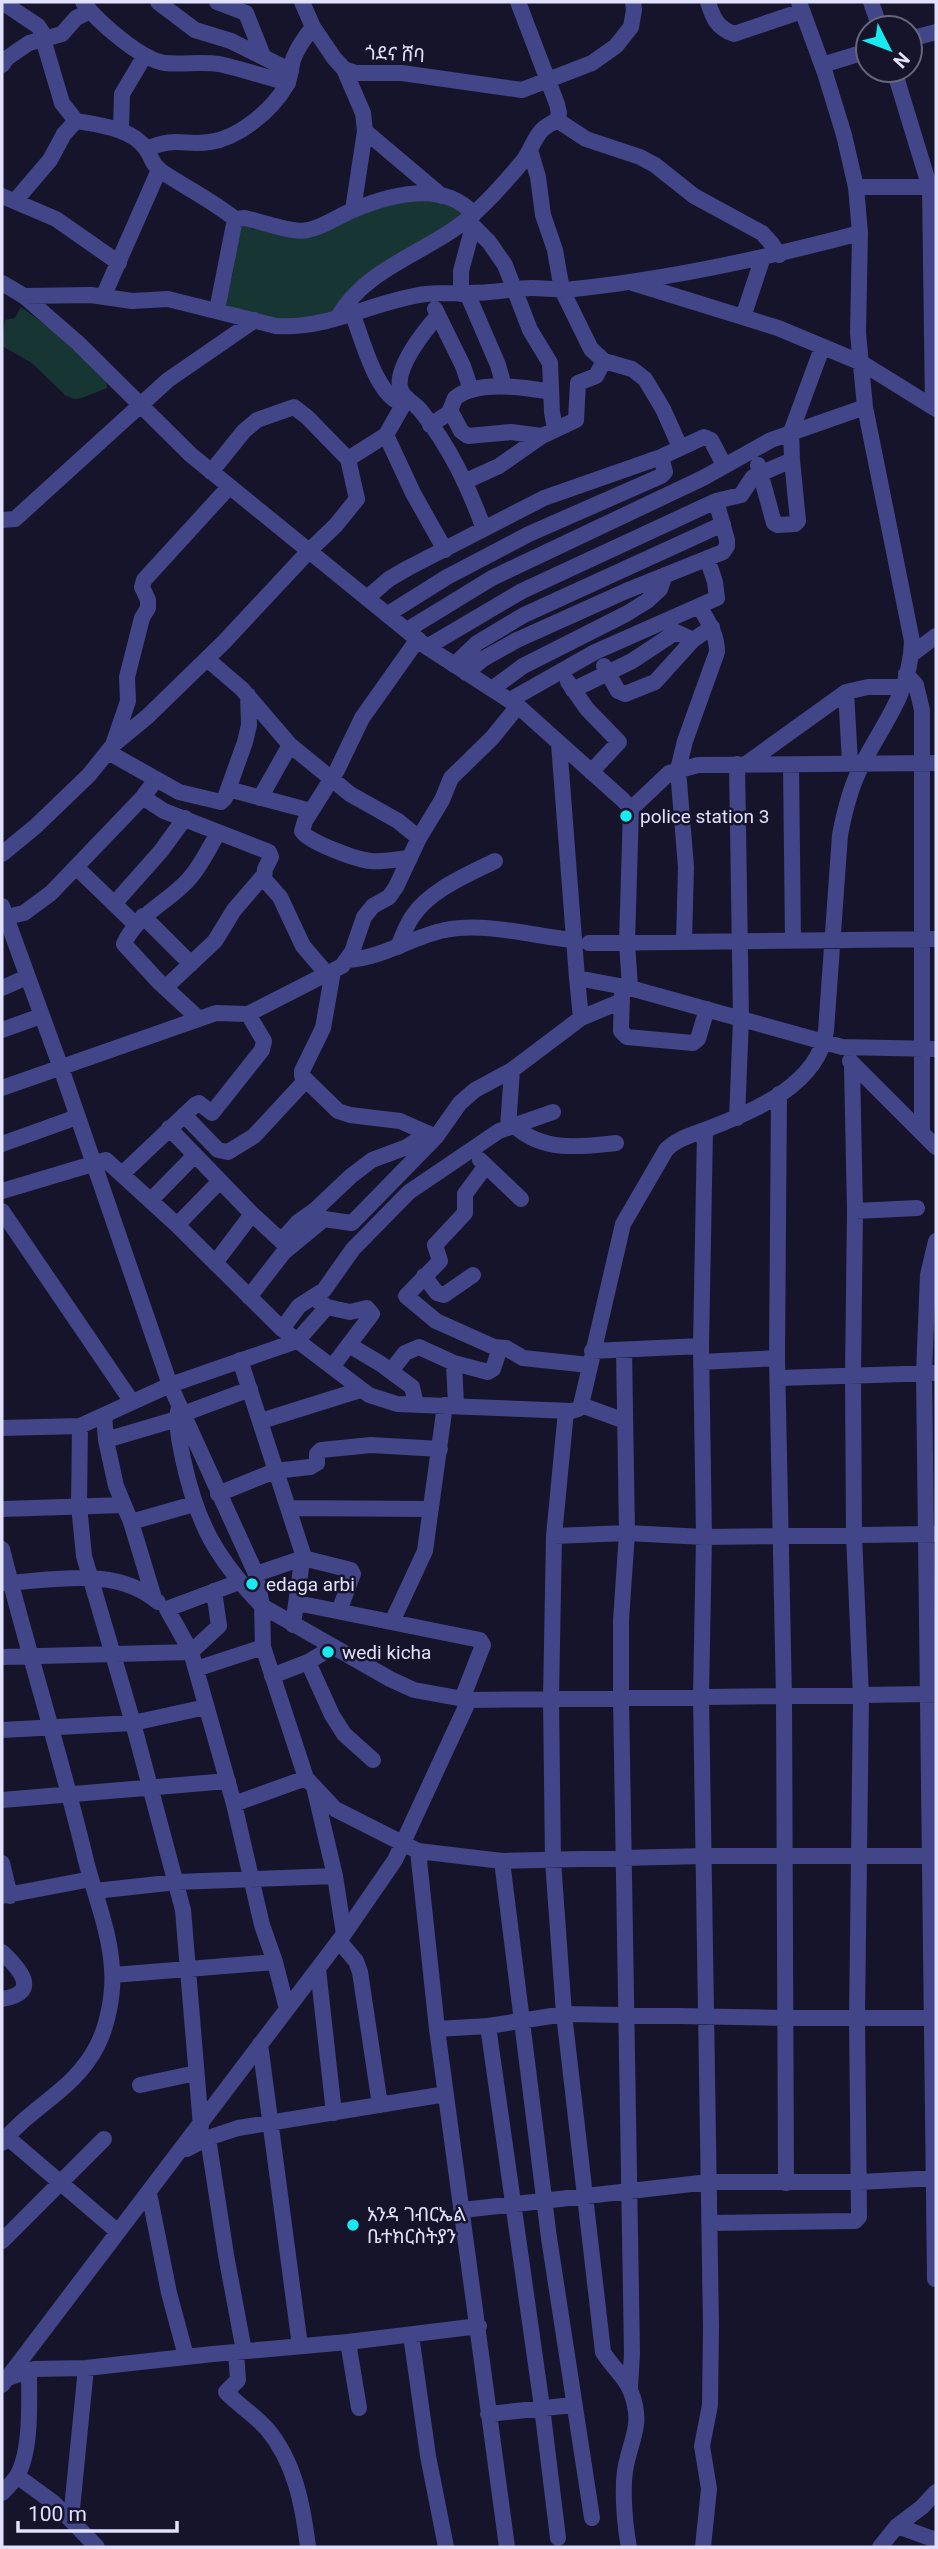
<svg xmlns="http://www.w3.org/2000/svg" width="938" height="2549" font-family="Roboto,'Noto Sans Ethiopic',sans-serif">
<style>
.green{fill:#173532}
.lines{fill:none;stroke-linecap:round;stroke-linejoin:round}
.minor{stroke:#424587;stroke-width:16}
.poi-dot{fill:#19eaef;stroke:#16142b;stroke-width:2.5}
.labels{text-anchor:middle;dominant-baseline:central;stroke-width:5;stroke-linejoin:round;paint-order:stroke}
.street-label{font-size:19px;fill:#e1e0fd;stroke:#16142b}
.poi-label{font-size:19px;fill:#e1e0fd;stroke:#16142b;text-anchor:start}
</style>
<rect width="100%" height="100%" fill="#16142b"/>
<path class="green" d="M 410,200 L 443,202 L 467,212 L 323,321 L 284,327 L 222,307 L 233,273 L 238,232 L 243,223 L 310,237 L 362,211 Z
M 21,307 L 73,345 L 106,375 L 107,388 L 82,398 L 74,399 L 65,395 L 32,363 L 2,346 L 5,320 L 15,318 Z"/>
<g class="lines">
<path class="minor" d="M 2,2 L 38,26 L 44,35 L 43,39 L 62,103 L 76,121 C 98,125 132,128 146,149 C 153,158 150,163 161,171 C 186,188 212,200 235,219
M 83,2 C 97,21 141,60 165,63 C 183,65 201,61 219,64 C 242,69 265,77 288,83
M 158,2 L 195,30 L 231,41 L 291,71
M 217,2 L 246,13 L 263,56
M 302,2 L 313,27 L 334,58 L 344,69 L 356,73 L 402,73 L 522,90 L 592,63 L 616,46 L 631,27 L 634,10 L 633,2
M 708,2 C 713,18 717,28 734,34 L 802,11
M 871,2 L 880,28
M 910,39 L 936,32
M 2,65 L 7,58 L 29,43 L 62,34 L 76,18 L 90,11
M 822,65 L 868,51
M 344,69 L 363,113 L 365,131 L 353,210
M 894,70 L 930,188 L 933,407
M 557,120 L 586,139 L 640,157 L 655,165 L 694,196 L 762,233 L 772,244 L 779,255
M 121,130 L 122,94 L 144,57
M 365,131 L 442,196
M 147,149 C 175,136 185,146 210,142 C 239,138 272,110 286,86 C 292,76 290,64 295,55 C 299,45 306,36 313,27
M 530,150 L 538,177 L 543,215 L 555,250 L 562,290 L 591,349 L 604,361 L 632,369 L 645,379 L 663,409 L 680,447
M 856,187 L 936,187
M 2,196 L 56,219 L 119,263
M 15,201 L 50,160 L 64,134 L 76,121
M 467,220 L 489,242 L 505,265 L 530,330 L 550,363 L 552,412 L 555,429
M 2,283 L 24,296 L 78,343 L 191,455 L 427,647 L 518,706 L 623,800 L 631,809 L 627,942 L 630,988
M 633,283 L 778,328 L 862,363 L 936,409
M 467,293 L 498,365 L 504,386
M 461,294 L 461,271 L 473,226
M 24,296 L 91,295 L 132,301 L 168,299 L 276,326 C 328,330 376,300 426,294 C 447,292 469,294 490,292 C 504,291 518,288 532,288 C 546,288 560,291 574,289 C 671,279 766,258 860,233
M 103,297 L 159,170
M 435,309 L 463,366 L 471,390
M 217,310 L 235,219 L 245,218 C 261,221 293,234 308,230 C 324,227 338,216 353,210 C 389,195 443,180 474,214
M 352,313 C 362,337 376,398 404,404
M 338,317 C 367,266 429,253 471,216 C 490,200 507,180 523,161 C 531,151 534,137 543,129 C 547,125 553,123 557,120 L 559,113 L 557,104 L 518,2
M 437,317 C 424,331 396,367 400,387 C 402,399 414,402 421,411 C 450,447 468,486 484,529
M 743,317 L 763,257
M 450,410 L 461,431 L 468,436 L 511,432 L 542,436
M 430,425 L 449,413 L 455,398 C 478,380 524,387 551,392
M 386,435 L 413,493 L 445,550
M 348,459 L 386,435 L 407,398
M 758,465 L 774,523 L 778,525 L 795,524 L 798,521 L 792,460
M 466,481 L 499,466 L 542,436 L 576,420 L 578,383 L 596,376 L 604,361
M 2,520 L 15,519 L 168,380 L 255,320
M 367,598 L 389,579 L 408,568 L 544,498 L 661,457 L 704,437 L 711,440 L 724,465
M 388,614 L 447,577 L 529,534 L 661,476 L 665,472 L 661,457
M 407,630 L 492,578 L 703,478 L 771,440 L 865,407
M 427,647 L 522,591 L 716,501 L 741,495 L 753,477 L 792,460 L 791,432 L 822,348
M 912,654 L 936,636
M 207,659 L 242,689 L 290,745 L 350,794 L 398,821 L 419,838
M 454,665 L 477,643 L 524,615 L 723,524
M 604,666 L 618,691 L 625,694 L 655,682 L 693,640
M 466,673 L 483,659 L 517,640 L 626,591 L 723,552 L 727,546 L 727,540 L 716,501
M 906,674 L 916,685 L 922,710 L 922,1132
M 568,682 L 587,709 L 619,742 L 591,772
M 492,689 L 523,666 L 626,614 L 647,601 L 660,589 L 665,575
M 573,690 L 632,661 L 676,632 L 693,640 L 712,627
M 846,692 L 850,762
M 510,700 L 595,652 L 717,598 L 715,582 L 707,558
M 559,744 L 577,978 L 630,988 L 842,1047 L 936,1049
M 113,745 L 128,701 L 127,677 L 142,618 L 148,608 L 148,600 L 142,587 L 144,580 L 229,487
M 108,752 L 179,792 L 221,802 L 225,798 L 245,742 L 249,725 L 248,695
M 746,764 L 846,692 L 868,687 L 904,687
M 791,765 L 793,940
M 156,780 L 145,794 L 144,798 L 164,811 L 269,852 L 271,857 L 265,869 L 264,879 L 280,897 L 303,946 L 327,974
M 228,789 L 311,811
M 260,798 L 290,745
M 631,809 L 669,773 L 698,765 L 936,763
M 2,854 L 36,826 L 89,775 L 113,745 L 148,716 L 224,642 L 309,551 L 336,525 L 357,499 L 348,459 L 307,417 L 294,407 L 257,420 L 244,431 L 211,472
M 410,858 C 397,859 384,862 371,861 C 358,860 307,842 302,831 L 305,821 L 337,770 L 362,718 L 418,639
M 76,867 L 136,925
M 114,904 L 161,851 L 185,818
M 2,906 L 61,1068 L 170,1385 L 256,1574 L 262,1606 L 390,1679 L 414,1690 L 469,1700 L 936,1694
M 143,916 L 191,964
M 2,918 L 24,913 L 51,893 L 144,796
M 684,941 L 686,867 L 678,770 L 685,741 L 717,652 C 717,634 708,621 699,606
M 589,943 L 936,939
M 398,947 C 402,937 406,926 412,917 C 430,890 467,875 495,861
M 348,960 C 383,958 411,937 445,930 C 486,922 532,936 573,940
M 333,971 L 323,1028 L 302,1071 L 302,1076 L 338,1111 L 350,1115 L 400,1121 L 436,1137
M 577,978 L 581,1018
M 2,988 L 27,977
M 165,988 L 215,941 L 234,910 L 264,875
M 622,993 L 621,1031 L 627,1037 L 693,1043 L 698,1039 L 707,1009
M 198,1018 L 159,982 L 124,944 C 137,914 169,902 189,879 C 201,866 209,848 218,833
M 2,1030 L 41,1016
M 850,1061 L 936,1147
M 2,1088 L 216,1013 L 248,1014 L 342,966 L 352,952 L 364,917 L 373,906 L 389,897 L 396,887 L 419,838 L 442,800 L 451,778 L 492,738 L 518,706
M 779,1094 L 777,1358 L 784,1698 L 786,2183
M 184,1115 L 218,1150 L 228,1152 L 254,1136 L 305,1081
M 737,1118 L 741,1019 L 737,764
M 515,1126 C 542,1152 581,1147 616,1143
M 169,1128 L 252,1214 L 289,1248
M 508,1128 L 512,1070
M 2,1144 L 77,1117
M 480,1160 L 521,1199
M 485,1167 L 465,1194 L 465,1213 L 435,1245 L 440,1261 L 406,1296 L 436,1321 L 494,1347 L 506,1348 L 523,1358 L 589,1365
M 122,1174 L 195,1105 L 199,1103 L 212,1113 L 262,1050 L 264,1041 L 248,1014
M 2,1191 L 106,1160 L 177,1225 L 282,1329 L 369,1395 L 397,1404 L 572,1411 L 578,1409 L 581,1405 L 623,1224 L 666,1150 C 677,1138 695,1134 710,1128 C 754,1111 818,1085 826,1031 L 840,835 C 844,814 849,793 858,773 C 880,726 910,697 912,641 L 865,407 L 858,333 L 860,233 L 856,187 L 844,135 L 825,73 L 799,2
M 151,1200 L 195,1155
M 315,1210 L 324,1219 L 352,1223 L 436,1137 L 460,1103 L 475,1090 L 512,1070 L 581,1018 L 622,1001
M 2,1211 L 132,1402
M 855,1211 L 917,1208
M 177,1225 L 220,1181
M 281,1241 L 298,1222 L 315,1210 L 351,1176 L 372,1160 L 407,1147 L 428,1133
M 215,1263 L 252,1214
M 424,1276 L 437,1293 L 444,1295 L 473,1275
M 249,1297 L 284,1252 L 324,1219
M 318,1301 L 327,1307 L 350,1312 L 367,1308 L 372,1314 L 332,1367
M 282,1329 L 299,1306 L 324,1290 L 353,1249 L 409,1192 L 499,1131 L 553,1112
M 349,1345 L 381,1364 L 412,1387 L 416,1404
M 624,1350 L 627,1533 L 621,1620 L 621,1698 L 632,2353 L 630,2388
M 592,1351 L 701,1346
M 240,1360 L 303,1554 L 293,1625
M 702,1362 L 777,1358
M 454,1363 L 456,1405
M 391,1371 L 405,1353 L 419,1347 L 454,1363 L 488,1372 L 493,1369 L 500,1348
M 779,1378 L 936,1373
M 581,1405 L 625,1421
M 178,1411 C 176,1427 180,1444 183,1459 C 197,1524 216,1558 262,1606 L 263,1647 L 306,1778 L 335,1809 L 418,1851 L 502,1861 L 704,1856 L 936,1856
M 566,1411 L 554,1536 L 551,1698 L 553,1861 L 564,2014 L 603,2352 C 611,2366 626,2377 631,2392 C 644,2426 630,2439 625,2471 C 622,2492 625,2527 629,2547
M 183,1414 L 250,1389
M 104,1415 L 106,1440 L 116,1486 L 131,1522 L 154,1598
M 261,1421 L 360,1390
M 80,1426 L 79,1506 L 84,1556 L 133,1723 L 183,1910 L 201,2126
M 2,1428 L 80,1426 L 170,1385 L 297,1341 L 327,1307
M 106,1440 L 177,1419
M 218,1494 L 275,1471 L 310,1467 L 317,1463 L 317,1454 L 321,1450 L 371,1445 L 440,1449
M 288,1508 L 431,1509
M 2,1509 L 124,1505
M 131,1522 L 194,1504
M 554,1536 L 627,1533 L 704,1537 L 936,1534
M 2,1549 C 28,1653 61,1756 86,1861 C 95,1896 110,1932 112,1969 C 114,1992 108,2025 97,2046 C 74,2091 31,2106 2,2143
M 256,1574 L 303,1558 L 351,1570 L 353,1574 L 339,1611
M 239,1582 L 167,1609 L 191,1652 L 234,1804 L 262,1925 L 275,1962 L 287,2009
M 2,1583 C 53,1581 115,1565 158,1602
M 297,1603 L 480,1640 L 483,1645 L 462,1699
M 392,1622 L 425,1551 L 445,1405
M 2,1657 L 191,1652 L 219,1626 L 214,1591
M 308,1662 L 332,1715 L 344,1734 L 373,1760
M 196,1669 L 263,1647
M 272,1676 L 308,1662 L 333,1647
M 2,1730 L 133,1723 L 206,1707
M 315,1791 L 335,1876 L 344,1934
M 2,1800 L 228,1781
M 234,1804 L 306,1778
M 418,1851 L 437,2029 L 507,2547
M 502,1861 L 549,2238 L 592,2518
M 2,1863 L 10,1896
M 95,1891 L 177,1882 L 335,1876
M 2,1896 L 91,1879
M 339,1941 L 356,1961 L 360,1972 L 380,2105
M 2,1952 C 19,1968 42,1993 2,1999
M 318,1969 L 334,2113
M 113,1975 L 275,1962
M 488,2026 L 542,2407 L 558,2538
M 437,2029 L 488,2026 L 564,2014 L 786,2018 L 936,2018
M 260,2044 L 300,2346
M 140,2085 L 196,2073
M 7,2137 L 118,2232
M 208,2138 L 226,2255 L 244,2351
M 187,2149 L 208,2138 L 238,2128 L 446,2094
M 149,2193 L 169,2293 L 186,2356
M 463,2210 L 709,2182 L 860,2182 L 936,2178
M 710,2223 L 855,2221 L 859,2217 L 857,2017 L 861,1697 L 854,1535 L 853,1375 L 855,1211 L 852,1066
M 2,2241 L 104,2139
M 935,2279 L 924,1373 L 928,1275 L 936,1241
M 411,2335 L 428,2456 L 446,2547
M 348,2342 L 359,2408
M 236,2352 L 238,2380 L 226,2392 C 238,2405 255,2415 267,2429 C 295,2462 303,2506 308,2547
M 8,2378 L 34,2369 L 86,2368 L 213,2354 L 348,2342 L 479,2326
M 2,2385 L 344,1934 L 395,1860 L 469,1700
M 488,2414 L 573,2405
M 17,2476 L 54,2503 L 97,2547
M 2,2493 C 7,2488 13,2482 17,2476 C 32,2450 29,2400 29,2371
M 71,2519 L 86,2368
M 897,2526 L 936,2540
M 703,2547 L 709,2489 L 702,2446 L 710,2405 L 711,2327 L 701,1696 L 704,1537 L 701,1346 L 705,1130
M 880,2547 L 897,2526 L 922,2507 L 936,2492"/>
</g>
<g class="poi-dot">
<circle cx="626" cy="816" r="7"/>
<circle cx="252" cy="1584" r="7"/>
<circle cx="328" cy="1652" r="7"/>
<circle cx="353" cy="2225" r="7"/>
</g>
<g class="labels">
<g class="street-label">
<text transform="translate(395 54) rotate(3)">ጎደና ሸባ</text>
</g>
<g class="poi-label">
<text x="640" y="816">police station 3</text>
<text x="266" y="1584">edaga arbi</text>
<text x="342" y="1652">wedi kicha</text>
<text x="367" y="2214">አንዳ ገብርኤል<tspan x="367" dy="22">ቤተክርስትያን</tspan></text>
</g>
</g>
<rect width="938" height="2549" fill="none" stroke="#e1e0fd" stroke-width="7"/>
<g transform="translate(889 49) rotate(132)"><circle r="33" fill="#16142b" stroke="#67667f" stroke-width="2"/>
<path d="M0-5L12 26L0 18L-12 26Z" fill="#19eaef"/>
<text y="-10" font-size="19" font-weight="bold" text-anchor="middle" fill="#e1e0fd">N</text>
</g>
<path d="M18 2521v10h159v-10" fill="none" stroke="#e1e0fd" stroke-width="3.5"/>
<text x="28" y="2521" font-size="21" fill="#e1e0fd" stroke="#16142b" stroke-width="5" paint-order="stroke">100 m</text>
</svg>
